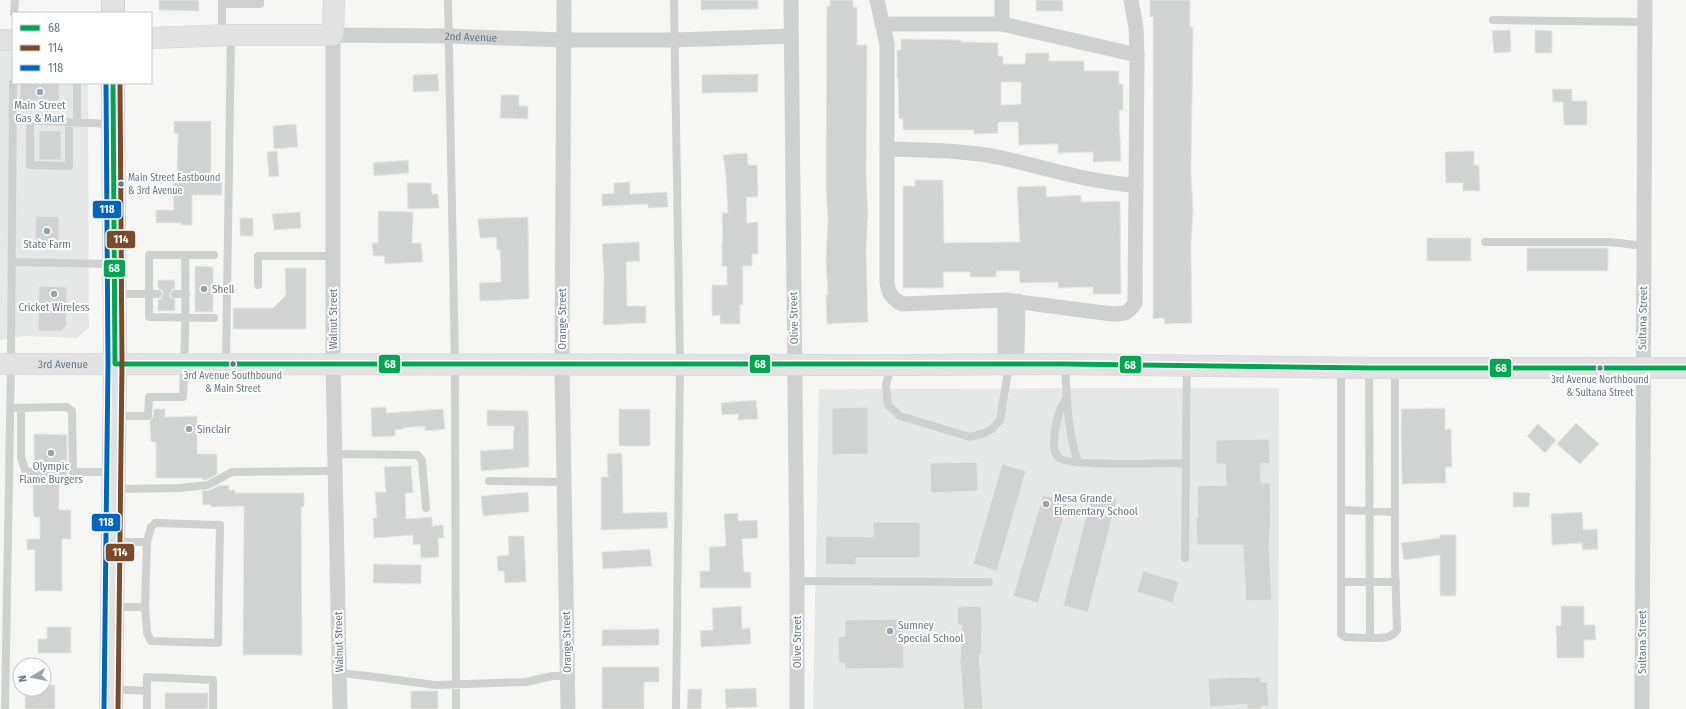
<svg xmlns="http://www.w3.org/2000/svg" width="1686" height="709" font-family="'Fira Sans Condensed',sans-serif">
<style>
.built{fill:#e6e8e7}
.building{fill:#d1d2d2;stroke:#e6e6e4;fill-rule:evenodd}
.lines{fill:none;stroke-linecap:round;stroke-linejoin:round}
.secondary-casing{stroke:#d2d4d4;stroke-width:22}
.primary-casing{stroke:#d1d3d3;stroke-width:24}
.lane{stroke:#cfd1d1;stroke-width:8}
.street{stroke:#cfd1d1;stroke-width:15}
.secondary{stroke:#e2e2e3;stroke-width:21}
.primary{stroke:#e2e2e3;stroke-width:22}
.bus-1-casing{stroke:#fff;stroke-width:8}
.bus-2-casing{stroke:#fff;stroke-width:8}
.bus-3-casing{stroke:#fff;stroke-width:8}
.bus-1{stroke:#00a651;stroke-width:5}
.bus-2{stroke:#7a4b2a;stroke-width:5}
.bus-3{stroke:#0065bd;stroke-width:5}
.poi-dot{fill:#97a4ad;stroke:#fff;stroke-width:1.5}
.bus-dot{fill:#647887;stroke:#fff;stroke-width:1.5}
.labels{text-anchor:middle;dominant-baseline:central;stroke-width:4;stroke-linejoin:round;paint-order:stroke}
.bus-label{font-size:10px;fill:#647887;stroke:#fff}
.street-label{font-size:11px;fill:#647887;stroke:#fff}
.poi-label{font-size:11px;fill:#647887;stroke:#fff}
.line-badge{stroke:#fff;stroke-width:1.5}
.badge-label{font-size:11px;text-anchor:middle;font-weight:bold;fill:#fff}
</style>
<rect width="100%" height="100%" fill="#f6f6f4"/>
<path class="built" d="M 0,50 L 13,51 L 13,83 L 88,83 L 89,327 L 77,338 L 24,336 L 0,340 Z
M 1279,388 L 1278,709 L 813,709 L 819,389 Z"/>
<path class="building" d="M 159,0 L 199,0 L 199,11 L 159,10 Z
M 701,0 L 758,0 L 758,9 L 701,10 Z
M 830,0 L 853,0 L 853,7 L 857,7 L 857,45 L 867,45 L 866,176 L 868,213 L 866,250 L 868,322 L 827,324 L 826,295 L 828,295 L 826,261 L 828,219 L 826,187 L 827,6 L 830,6 Z
M 1036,0 L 1063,0 L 1063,11 L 1036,11 Z
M 1150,0 L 1190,0 L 1190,27 L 1193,27 L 1191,172 L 1193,211 L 1191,245 L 1192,323 L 1165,324 L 1164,318 L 1153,319 L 1153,17 L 1150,17 Z
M 1510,30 L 1511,52 L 1494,53 L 1492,31 Z
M 1535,30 L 1552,31 L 1552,53 L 1535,53 Z
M 901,39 L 961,40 L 961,42 L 998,43 L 998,56 L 1003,56 L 1003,64 L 1025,64 L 1026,53 L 1049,53 L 1049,61 L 1084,61 L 1084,71 L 1119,71 L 1119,84 L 1123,84 L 1123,110 L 1119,110 L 1121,161 L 1093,162 L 1093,152 L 1058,153 L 1058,144 L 1019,145 L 1018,122 L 998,122 L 998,133 L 974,134 L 974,130 L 903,130 L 903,119 L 899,119 L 898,78 L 897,78 L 897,50 L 901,50 ZM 1001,82 L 1021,82 L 1021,104 L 1001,105 Z
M 438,74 L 439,91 L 413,92 L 413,75 Z
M 758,74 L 758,92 L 702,93 L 702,75 Z
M 20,83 L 59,83 L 59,101 L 20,101 Z
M 1552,89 L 1572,89 L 1572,101 L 1587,101 L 1587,125 L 1564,125 L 1563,102 L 1553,102 Z
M 501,95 L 519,95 L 519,106 L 528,106 L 528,119 L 500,118 Z
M 174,121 L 211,121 L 211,182 L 222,182 L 222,195 L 192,195 L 192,225 L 181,225 L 181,223 L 156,223 L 156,210 L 174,210 L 173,184 L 177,181 L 178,135 L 174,132 Z
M 296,124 L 298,147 L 274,149 L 273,126 Z
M 39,131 L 61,131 L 61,160 L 39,160 Z
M 277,151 L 279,176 L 269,177 L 267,152 Z
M 1474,151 L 1474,165 L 1479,165 L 1480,191 L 1463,191 L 1463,183 L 1446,183 L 1445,152 Z
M 747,153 L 748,165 L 757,165 L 758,197 L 746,197 L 747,223 L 758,222 L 758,254 L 752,254 L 752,266 L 743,266 L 743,305 L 740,305 L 740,324 L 720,324 L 720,315 L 712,316 L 712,285 L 727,285 L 727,266 L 722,266 L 722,242 L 723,242 L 722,213 L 728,213 L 726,175 L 723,155 Z
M 408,160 L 409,173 L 374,176 L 373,163 Z
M 915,180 L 943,180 L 944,243 L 1020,242 L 1017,187 L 1046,186 L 1047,197 L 1081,195 L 1081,202 L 1120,201 L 1121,294 L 1093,294 L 1093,287 L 1058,288 L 1058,282 L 1020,283 L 1019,271 L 996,271 L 996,277 L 970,277 L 970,272 L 943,272 L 944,288 L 903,288 L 903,186 L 915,186 Z
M 630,182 L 630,194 L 667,192 L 668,207 L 648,208 L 648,204 L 602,206 L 602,194 L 614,193 L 614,183 Z
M 407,183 L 431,183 L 432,194 L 438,194 L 439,208 L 408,209 Z
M 378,211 L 413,212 L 412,243 L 421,243 L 423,262 L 385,264 L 384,256 L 373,256 L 372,243 L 378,243 Z
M 300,212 L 301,228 L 274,230 L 272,214 Z
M 36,216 L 59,217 L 59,245 L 35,245 Z
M 528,217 L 529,299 L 480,301 L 479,283 L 501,282 L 500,250 L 497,250 L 496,237 L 480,238 L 478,219 Z
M 240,218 L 253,218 L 253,236 L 240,236 Z
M 1427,238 L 1471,238 L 1471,261 L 1427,261 Z
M 639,242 L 640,261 L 626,262 L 627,306 L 646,306 L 646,323 L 603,325 L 604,275 L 602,244 Z
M 1527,248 L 1608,248 L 1608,271 L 1527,271 Z
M 195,266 L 213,267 L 213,312 L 195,312 Z
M 285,268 L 306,268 L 306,329 L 233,329 L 233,308 L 273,308 L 286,295 Z
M 158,280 L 175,280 L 175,289 L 172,289 L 170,294 L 170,297 L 175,299 L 175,311 L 158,311 L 158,300 L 161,299 L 163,294 L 163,291 L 158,288 Z
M 39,286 L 67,287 L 66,326 L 61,331 L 38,331 Z
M 756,400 L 758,419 L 738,420 L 738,414 L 722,415 L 721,403 Z
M 386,407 L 386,413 L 443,409 L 445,429 L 425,431 L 425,426 L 403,428 L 403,429 L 395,430 L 395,436 L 372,437 L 371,408 Z
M 868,407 L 868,454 L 832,455 L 832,408 Z
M 1445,408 L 1445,430 L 1451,429 L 1452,467 L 1445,467 L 1446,483 L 1402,484 L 1401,409 Z
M 154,409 L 165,409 L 165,417 L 197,416 L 197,454 L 217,454 L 217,474 L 206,480 L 202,480 L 202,478 L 156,478 L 156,442 L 151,442 L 150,421 L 153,417 Z
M 619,409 L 650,409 L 650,446 L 619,446 Z
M 487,410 L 528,411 L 529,467 L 481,471 L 480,451 L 513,449 L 514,426 L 487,426 Z
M 1576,423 L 1599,444 L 1580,464 L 1557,444 Z
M 1538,424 L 1556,440 L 1545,453 L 1527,436 Z
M 34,434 L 67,435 L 67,478 L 59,478 L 59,510 L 71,510 L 71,539 L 62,539 L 62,591 L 35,591 L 35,550 L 27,550 L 27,539 L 40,539 L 40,517 L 34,517 L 33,510 L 33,481 L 34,479 L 48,479 L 51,474 L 48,469 L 34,468 Z
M 1269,439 L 1270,463 L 1260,464 L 1261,483 L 1270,483 L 1271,507 L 1269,546 L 1272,600 L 1246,601 L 1243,545 L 1197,545 L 1196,518 L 1198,518 L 1197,486 L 1226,485 L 1225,464 L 1216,464 L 1216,440 Z
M 622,453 L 623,513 L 667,512 L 668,528 L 601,530 L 601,477 L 608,477 L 607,454 Z
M 977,462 L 978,491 L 931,493 L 930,463 Z
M 1002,464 L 1026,471 L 997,571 L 973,564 Z
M 411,466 L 413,493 L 405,493 L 406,519 L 432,517 L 432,526 L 443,525 L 444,538 L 438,538 L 439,557 L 421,558 L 420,544 L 413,545 L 413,535 L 374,538 L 373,518 L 377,518 L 375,492 L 386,492 L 384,467 Z
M 229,485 L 229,490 L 235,490 L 235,493 L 304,493 L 304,507 L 301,507 L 302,655 L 243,655 L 244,506 L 211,507 L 211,505 L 203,505 L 202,491 L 210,490 L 218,486 Z
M 528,492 L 529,512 L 483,516 L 481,496 Z
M 1513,492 L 1530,493 L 1529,507 L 1513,507 Z
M 1092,493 L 1117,499 L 1088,612 L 1063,606 Z
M 1043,495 L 1068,502 L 1038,603 L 1013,596 Z
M 1582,512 L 1583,530 L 1597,529 L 1598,549 L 1583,550 L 1582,543 L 1552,545 L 1551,514 Z
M 738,513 L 738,521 L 757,520 L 758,538 L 742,539 L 744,572 L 751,572 L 751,588 L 700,588 L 700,571 L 710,571 L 709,547 L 726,546 L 724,514 Z
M 873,522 L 920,522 L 920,558 L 856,558 L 856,565 L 825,564 L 826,536 L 873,537 Z
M 1440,535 L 1456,535 L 1456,596 L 1440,596 L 1440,555 L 1404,560 L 1401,543 L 1440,538 Z
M 508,536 L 524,536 L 526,582 L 505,583 L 504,571 L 498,571 L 497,556 L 509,555 Z
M 650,549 L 652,566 L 603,569 L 602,552 Z
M 374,564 L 421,565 L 421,584 L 373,583 Z
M 1143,571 L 1179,582 L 1173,603 L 1137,592 Z
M 741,606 L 742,629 L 750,628 L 751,644 L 701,647 L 700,631 L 713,630 L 712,608 Z
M 981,606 L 982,625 L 981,655 L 979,655 L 983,709 L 964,709 L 960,662 L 962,625 L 958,625 L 957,607 Z
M 1561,606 L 1584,606 L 1584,625 L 1595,625 L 1596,640 L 1584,640 L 1584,658 L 1557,658 L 1556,626 L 1561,626 Z
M 903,619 L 904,668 L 845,669 L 845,663 L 839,663 L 838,637 L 845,636 L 845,620 Z
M 47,627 L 71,627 L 71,653 L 38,653 L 38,639 L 47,639 Z
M 659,629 L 659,645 L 602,646 L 602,630 Z
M 602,667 L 659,667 L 659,682 L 644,682 L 644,709 L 602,709 Z
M 1236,677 L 1236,678 L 1261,677 L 1261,682 L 1267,682 L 1269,706 L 1262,706 L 1262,709 L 1247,709 L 1247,704 L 1210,707 L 1208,679 Z
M 44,685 L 55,685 L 55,709 L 25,709 L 25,689 L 44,689 Z
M 756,688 L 757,707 L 726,708 L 725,689 Z
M 688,689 L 702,689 L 701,709 L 687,709 Z
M 411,691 L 438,691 L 438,709 L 411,709 Z
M 165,693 L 208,693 L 208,709 L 165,709 Z"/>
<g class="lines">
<g class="secondary-casing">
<g id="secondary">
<path d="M 151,38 L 231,35 L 333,35 L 334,0"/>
<path d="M 0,40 L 13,40"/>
<path id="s2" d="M 0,364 L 891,365 L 1065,364 L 1369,368 L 1686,368"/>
</g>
</g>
<g class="primary-casing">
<path id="primary" d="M 113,0 L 113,13
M 111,709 L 115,364 L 113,83"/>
</g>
<path class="lane" d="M 222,0 L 222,35
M 448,0 L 455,365 L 456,709
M 674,0 L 680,365 L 676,709
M 222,4 L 260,4 L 260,0
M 14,13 L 15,0
M 1493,20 L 1645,22
M 13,120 L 113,124
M 30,121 L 30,165 L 69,166 L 69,122
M 77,122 L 77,83
M 1485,242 L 1610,242 L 1644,246
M 185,255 L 214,255
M 12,262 L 114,264
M 258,285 L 258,256 L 333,256
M 115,294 L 158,294
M 175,294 L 186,294
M 226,363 L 231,35
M 1065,365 C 1067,397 1067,431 1078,462
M 891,366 L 886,385 L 888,405 L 900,416 L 970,437 L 982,434 L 992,429 L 1000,420 L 1009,365
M 1341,367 L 1341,634 L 1345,637 L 1370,638
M 1369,369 L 1370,638 C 1381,638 1391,639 1397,630 L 1395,564 L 1395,369
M 1067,398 C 1059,408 1056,419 1055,432 C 1054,440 1052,451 1059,458 C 1070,467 1166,463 1186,463
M 11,408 L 67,407 L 72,411 L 73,472 L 113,472
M 21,409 L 21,457 L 25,470 L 34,474 L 46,474
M 115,416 L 148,416 L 149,397 L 183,397 C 185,350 186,302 185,255 L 149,255 L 149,317 L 214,318
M 335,454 L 418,455 L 422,461 L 426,508
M 489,481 L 564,482
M 114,489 L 179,488 L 208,485 L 232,472 L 335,471
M 1341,510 L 1395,512
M 1185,558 L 1187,367
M 797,581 L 989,582
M 1341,582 L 1396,582
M 114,607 L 145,607 L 147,542 L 114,542
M 145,607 L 147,633 L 151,641 L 218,643 L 220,525 L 155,523 L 151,527 L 147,542
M 339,673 L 368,676 L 435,685 L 526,682 L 552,676 L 567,676
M 112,689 L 147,691
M 5,709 L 11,364 L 13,83
M 147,709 L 147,677 L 213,680 L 213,709"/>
<g class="street">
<path d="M 564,0 L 562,365 L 568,709"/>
<path d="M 791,0 L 797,581 L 797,709"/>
<path d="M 877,0 L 887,44 L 887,283 C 889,294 892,299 902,304 L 1005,300 L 1112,314 C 1124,314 1129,313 1135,303 L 1137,55 L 1136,27 L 1131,0"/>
<path d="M 1002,0 L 1002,24"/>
<path d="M 882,24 L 1002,24 L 1137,55"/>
<path d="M 887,149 C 925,150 964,150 1002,158 C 1047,168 1091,183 1136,185"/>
<path d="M 1005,300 L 1005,352 L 1010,364"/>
<path d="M 1010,364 L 1017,350 L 1018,301"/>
<path id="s1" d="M 340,709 L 333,364 L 333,35 L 448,36 L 564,40 L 674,40 L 790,36"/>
<path d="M 1642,709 L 1645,0"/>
</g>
<use href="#secondary" class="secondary"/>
<use href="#primary" class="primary"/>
<g class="bus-1-casing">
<path id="bus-1" d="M 113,83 L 115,364 L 1065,364 L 1369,368 L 1686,368"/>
</g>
<g class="bus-2-casing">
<path id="bus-2" d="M 118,709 L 122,364 L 120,83"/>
</g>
<g class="bus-3-casing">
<path id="bus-3" d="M 104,709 L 108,364 L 106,83"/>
</g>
<use href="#bus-1" class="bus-1"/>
<use href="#bus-2" class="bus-2"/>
<use href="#bus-3" class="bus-3"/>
</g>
<g class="poi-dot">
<circle cx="40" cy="92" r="4"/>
<circle cx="47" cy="231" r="4"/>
<circle cx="204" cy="289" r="4"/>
<circle cx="54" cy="294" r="4"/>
<circle cx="189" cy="429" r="4"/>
<circle cx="51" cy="453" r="4"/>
<circle cx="1046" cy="504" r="4"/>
<circle cx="890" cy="631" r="4"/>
</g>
<g class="bus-dot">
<circle cx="121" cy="184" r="3.5"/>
<circle cx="233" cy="364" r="3.5"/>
<circle cx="1600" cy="368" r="3.5"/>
</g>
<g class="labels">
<g class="bus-label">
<text x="128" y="178" text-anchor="start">Main Street Eastbound<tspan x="128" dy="13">&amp; 3rd Avenue</tspan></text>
<text x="233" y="376">3rd Avenue Southbound<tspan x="233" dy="13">&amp; Main Street</tspan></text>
<text x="1600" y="380">3rd Avenue Northbound<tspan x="1600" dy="13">&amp; Sultana Street</tspan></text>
</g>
<g class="street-label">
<text stroke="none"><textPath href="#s1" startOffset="812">2nd Avenue</textPath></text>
<text transform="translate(794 318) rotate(-91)">Olive Street</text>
<text transform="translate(1643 318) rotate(-89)">Sultana Street</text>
<text transform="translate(333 319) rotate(-90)">Walnut Street</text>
<text transform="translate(562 319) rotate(-90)">Orange Street</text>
<text stroke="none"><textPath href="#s2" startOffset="63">3rd Avenue</textPath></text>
<text transform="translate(339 642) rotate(-91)">Walnut Street</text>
<text transform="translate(567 642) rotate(-91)">Orange Street</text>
<text transform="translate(797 642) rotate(-90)">Olive Street</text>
<text transform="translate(1642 642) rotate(-90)">Sultana Street</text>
</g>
<g class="poi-label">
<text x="40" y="105">Main Street<tspan x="40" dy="13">Gas &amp; Mart</tspan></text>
<text x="47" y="244">State Farm</text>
<text x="212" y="289" text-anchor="start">Shell</text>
<text x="54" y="307">Cricket Wireless</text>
<text x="197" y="429" text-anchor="start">Sinclair</text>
<text x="51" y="466">Olympic<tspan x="51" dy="13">Flame Burgers</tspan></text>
<text x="1054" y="498" text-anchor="start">Mesa Grande<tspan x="1054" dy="13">Elementary School</tspan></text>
<text x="898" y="625" text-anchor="start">Sumney<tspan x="898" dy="13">Special School</tspan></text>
</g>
</g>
<g class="line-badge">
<rect x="92" y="200" width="30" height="19" rx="4" fill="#0065bd"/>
<rect x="106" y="230" width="30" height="19" rx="4" fill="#7a4b2a"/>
<rect x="103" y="259" width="23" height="19" rx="4" fill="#00a651"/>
<rect x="378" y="354" width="23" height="20" rx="4" fill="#00a651"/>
<rect x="749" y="354" width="22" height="20" rx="4" fill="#00a651"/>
<rect x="1119" y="355" width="23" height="19" rx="4" fill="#00a651"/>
<rect x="1489" y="358" width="23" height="20" rx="4" fill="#00a651"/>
<rect x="91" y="513" width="30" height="19" rx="4" fill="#0065bd"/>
<rect x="105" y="543" width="30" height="19" rx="4" fill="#7a4b2a"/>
</g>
<g class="badge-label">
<text x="107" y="213">118</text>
<text x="121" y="243">114</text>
<text x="114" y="272">68</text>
<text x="390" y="368">68</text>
<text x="760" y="368">68</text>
<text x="1130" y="369">68</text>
<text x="1501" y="372">68</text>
<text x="106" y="526">118</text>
<text x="120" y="556">114</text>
</g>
<rect x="12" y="12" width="140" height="72" fill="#ffffff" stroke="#c1c9cf"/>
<rect x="20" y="25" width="20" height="6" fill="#00a651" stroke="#c1c9cf"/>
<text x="48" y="32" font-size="12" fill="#647887">68</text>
<rect x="20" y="45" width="20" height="6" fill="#7a4b2a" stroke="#c1c9cf"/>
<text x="48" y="52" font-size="12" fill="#647887">114</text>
<rect x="20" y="65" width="20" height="6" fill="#0065bd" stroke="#c1c9cf"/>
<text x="48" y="72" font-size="12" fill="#647887">118</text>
<g transform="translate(32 677) rotate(260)"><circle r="19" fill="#ffffff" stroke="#c1c9cf"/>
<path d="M0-3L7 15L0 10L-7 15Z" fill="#97a4ad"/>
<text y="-6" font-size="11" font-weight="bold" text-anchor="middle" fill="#647887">N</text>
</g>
</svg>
